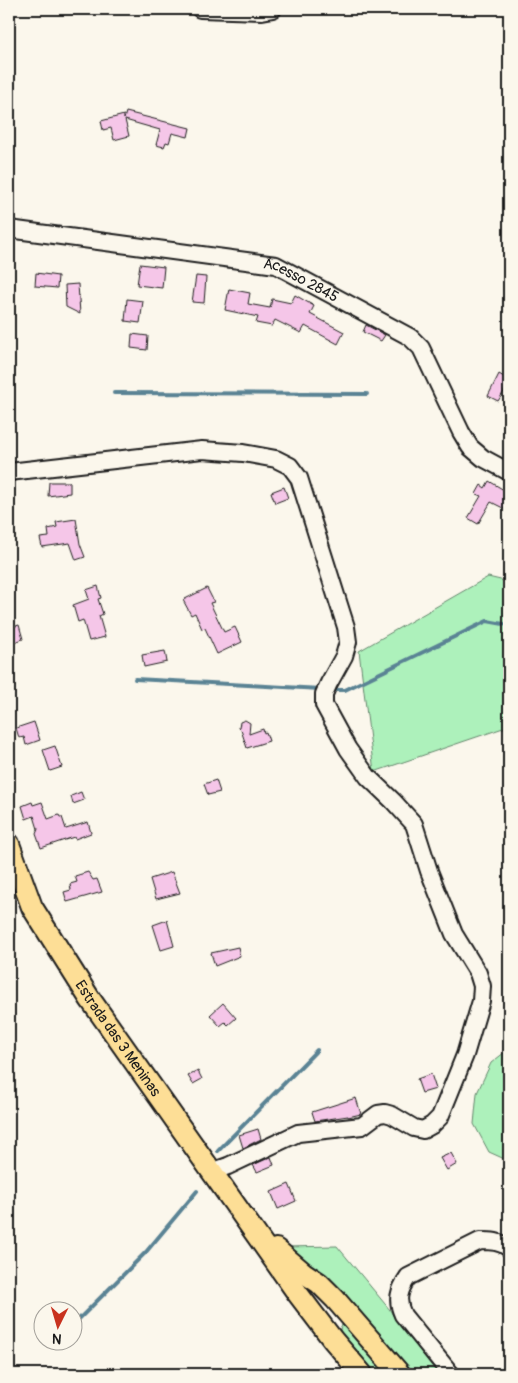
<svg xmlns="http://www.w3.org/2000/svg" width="518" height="1383" font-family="Pangolin,sans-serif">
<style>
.green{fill:#adf1bb;stroke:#64866c}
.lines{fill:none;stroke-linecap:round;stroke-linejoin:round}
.stream{stroke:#5a8394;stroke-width:4}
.building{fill:#f5c6e8;stroke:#1c1c1c}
.minor-casing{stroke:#1c1c1c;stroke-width:20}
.major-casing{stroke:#1c1c1c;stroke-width:24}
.minor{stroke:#fbf7ec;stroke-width:16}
.major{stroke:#fdde96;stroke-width:20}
.labels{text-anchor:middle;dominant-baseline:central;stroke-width:5;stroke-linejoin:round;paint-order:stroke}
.street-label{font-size:15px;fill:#1c1c1c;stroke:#fbf7ec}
</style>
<rect width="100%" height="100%" fill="#fbf7ec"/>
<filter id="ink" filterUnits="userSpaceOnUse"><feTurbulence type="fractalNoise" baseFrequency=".02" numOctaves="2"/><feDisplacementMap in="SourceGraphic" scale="10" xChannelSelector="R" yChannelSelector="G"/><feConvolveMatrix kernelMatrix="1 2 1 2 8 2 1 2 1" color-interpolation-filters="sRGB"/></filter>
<g filter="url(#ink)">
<path class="green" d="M 488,577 L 509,582 L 509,726 L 374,772 L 359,651 Z
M 509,1049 L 509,1161 L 489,1152 L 474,1124 L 477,1093 L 491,1063 Z
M 337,1246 L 390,1310 L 395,1319 L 438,1374 L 408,1374 L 285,1247 Z
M 346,1323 L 392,1374 L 372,1374 L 339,1333 L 341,1326 Z"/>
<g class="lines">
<path class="stream" d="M 114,393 L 367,394
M 135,679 L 321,689
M 330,690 L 345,690 L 487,621 L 509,625
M 218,1151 L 317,1050
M 72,1326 L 146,1252 L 197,1191"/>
</g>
<path class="building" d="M 126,112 L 190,128 L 188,137 L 172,133 L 169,143 L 166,142 L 164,147 L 156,145 L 160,130 L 125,120 L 129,136 L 114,140 L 111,128 L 103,130 L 101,121 L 124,115 L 124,119 Z
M 140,264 L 164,267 L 162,288 L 137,285 Z
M 36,273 L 58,276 L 57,288 L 35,286 Z
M 196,276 L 206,277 L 204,303 L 192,302 Z
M 78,284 L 80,314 L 66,307 L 65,285 Z
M 229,289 L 250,293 L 248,304 L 270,308 L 272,299 L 291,303 L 295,295 L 314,306 L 310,314 L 344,332 L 338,344 L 305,326 L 301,333 L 275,320 L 272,326 L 256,323 L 258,317 L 225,310 Z
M 127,299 L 143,301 L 140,323 L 125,321 Z
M 366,325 L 385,335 L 381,341 L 363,332 Z
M 132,334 L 148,336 L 147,350 L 131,348 Z
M 499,374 L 509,380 L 509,384 L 498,401 L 488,396 Z
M 489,481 L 509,493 L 509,511 L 491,502 L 478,524 L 468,518 L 481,496 L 476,494 L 481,485 L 485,488 Z
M 49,482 L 70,482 L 70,493 L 48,496 Z
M 284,487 L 288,498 L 275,503 L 271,492 Z
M 76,519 L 80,544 L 85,557 L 76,560 L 70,543 L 42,547 L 40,538 L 49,537 L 48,529 L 57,527 L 56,522 Z
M 98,586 L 101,598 L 98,599 L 103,614 L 99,616 L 105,637 L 89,641 L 83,620 L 78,622 L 73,605 L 89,599 L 86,590 Z
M 207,588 L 214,602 L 210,603 L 224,632 L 235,627 L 242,642 L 217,654 L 205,628 L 202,629 L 195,613 L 191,615 L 183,600 Z
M 19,625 L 23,639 L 9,644 L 9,628 Z
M 165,651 L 167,662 L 144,667 L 142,655 Z
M 245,720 L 250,723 L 249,734 L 263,729 L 264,733 L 266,732 L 269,741 L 247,748 L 241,730 L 239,728 L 240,722 Z
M 34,722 L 40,740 L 26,745 L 24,737 L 19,738 L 16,728 Z
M 55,746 L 62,767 L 50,771 L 43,750 Z
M 216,780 L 220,792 L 208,795 L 204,784 Z
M 81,792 L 84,800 L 73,804 L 71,796 Z
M 32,802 L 33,805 L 42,802 L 48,819 L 59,815 L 60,817 L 62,817 L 66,829 L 88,822 L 91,833 L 75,839 L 74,837 L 41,848 L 36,834 L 38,829 L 34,816 L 26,819 L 22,806 Z
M 88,872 L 93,880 L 97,879 L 102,892 L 67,902 L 64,892 L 71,890 L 70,884 L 77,882 L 75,876 Z
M 172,872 L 180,893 L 156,899 L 150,879 Z
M 167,920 L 174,946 L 161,950 L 153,925 Z
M 238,947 L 240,956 L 215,966 L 211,953 Z
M 223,1003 L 236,1018 L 228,1025 L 225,1022 L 220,1026 L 210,1015 Z
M 198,1071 L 202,1079 L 193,1084 L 188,1076 Z
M 431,1074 L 436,1089 L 422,1093 L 417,1079 Z
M 356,1098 L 361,1114 L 348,1117 L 348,1116 L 315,1121 L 312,1112 Z
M 258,1129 L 261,1139 L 243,1148 L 239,1135 Z
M 451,1153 L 457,1164 L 447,1170 L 440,1158 Z
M 271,1157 L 274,1165 L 257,1172 L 253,1165 Z
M 289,1184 L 296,1201 L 278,1209 L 271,1192 Z"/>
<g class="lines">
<g class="minor-casing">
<g id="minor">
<path d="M 200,9 L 262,11 L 273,9"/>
<path id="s1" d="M 9,229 L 276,265 L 410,337 L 421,348 L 461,432 L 470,447 L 483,458 L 509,472"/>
<path d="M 9,472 L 202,450 L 243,453 L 276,459 L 290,466 L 299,478 L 346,627 L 348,642 L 344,656 L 329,683 L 324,694 L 324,705 L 348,749 L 368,777 L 393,801 L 414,824 L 429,871 L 454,934 L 478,973 L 482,986 L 481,1001 L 465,1055 L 440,1117 L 432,1125 L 423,1130 L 414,1128 L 392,1115 L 385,1113 L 378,1114 L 362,1126 L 298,1133 L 228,1166 L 211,1172"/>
<path d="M 451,1374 L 403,1315 C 396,1300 399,1290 408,1277 L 480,1241 C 491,1241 500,1241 509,1248"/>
</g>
</g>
<g class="major-casing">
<g id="major">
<path id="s2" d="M 9,844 L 32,907 L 90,999 L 298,1294 L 333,1340 L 362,1374"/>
<path d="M 276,1249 L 304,1273 L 319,1283 L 335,1299 L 400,1374"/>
</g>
</g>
<use href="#minor" class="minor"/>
<use href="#major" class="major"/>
</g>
</g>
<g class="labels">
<g class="street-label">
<text stroke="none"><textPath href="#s1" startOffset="298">Acesso 2845</textPath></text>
<text stroke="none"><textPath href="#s2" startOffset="224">Estrada das 3 Meninas</textPath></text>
</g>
</g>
<rect width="518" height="1383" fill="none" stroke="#fbf7ec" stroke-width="30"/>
<rect x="15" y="15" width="488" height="1353" fill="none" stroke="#1c1c1c" stroke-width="2" filter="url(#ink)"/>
<g transform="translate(58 1326) rotate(185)"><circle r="24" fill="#fbf7ec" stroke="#a29f99"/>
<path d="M0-4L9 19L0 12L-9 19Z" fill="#c8321e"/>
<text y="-8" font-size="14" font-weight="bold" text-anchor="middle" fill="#1c1c1c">N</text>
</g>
</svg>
